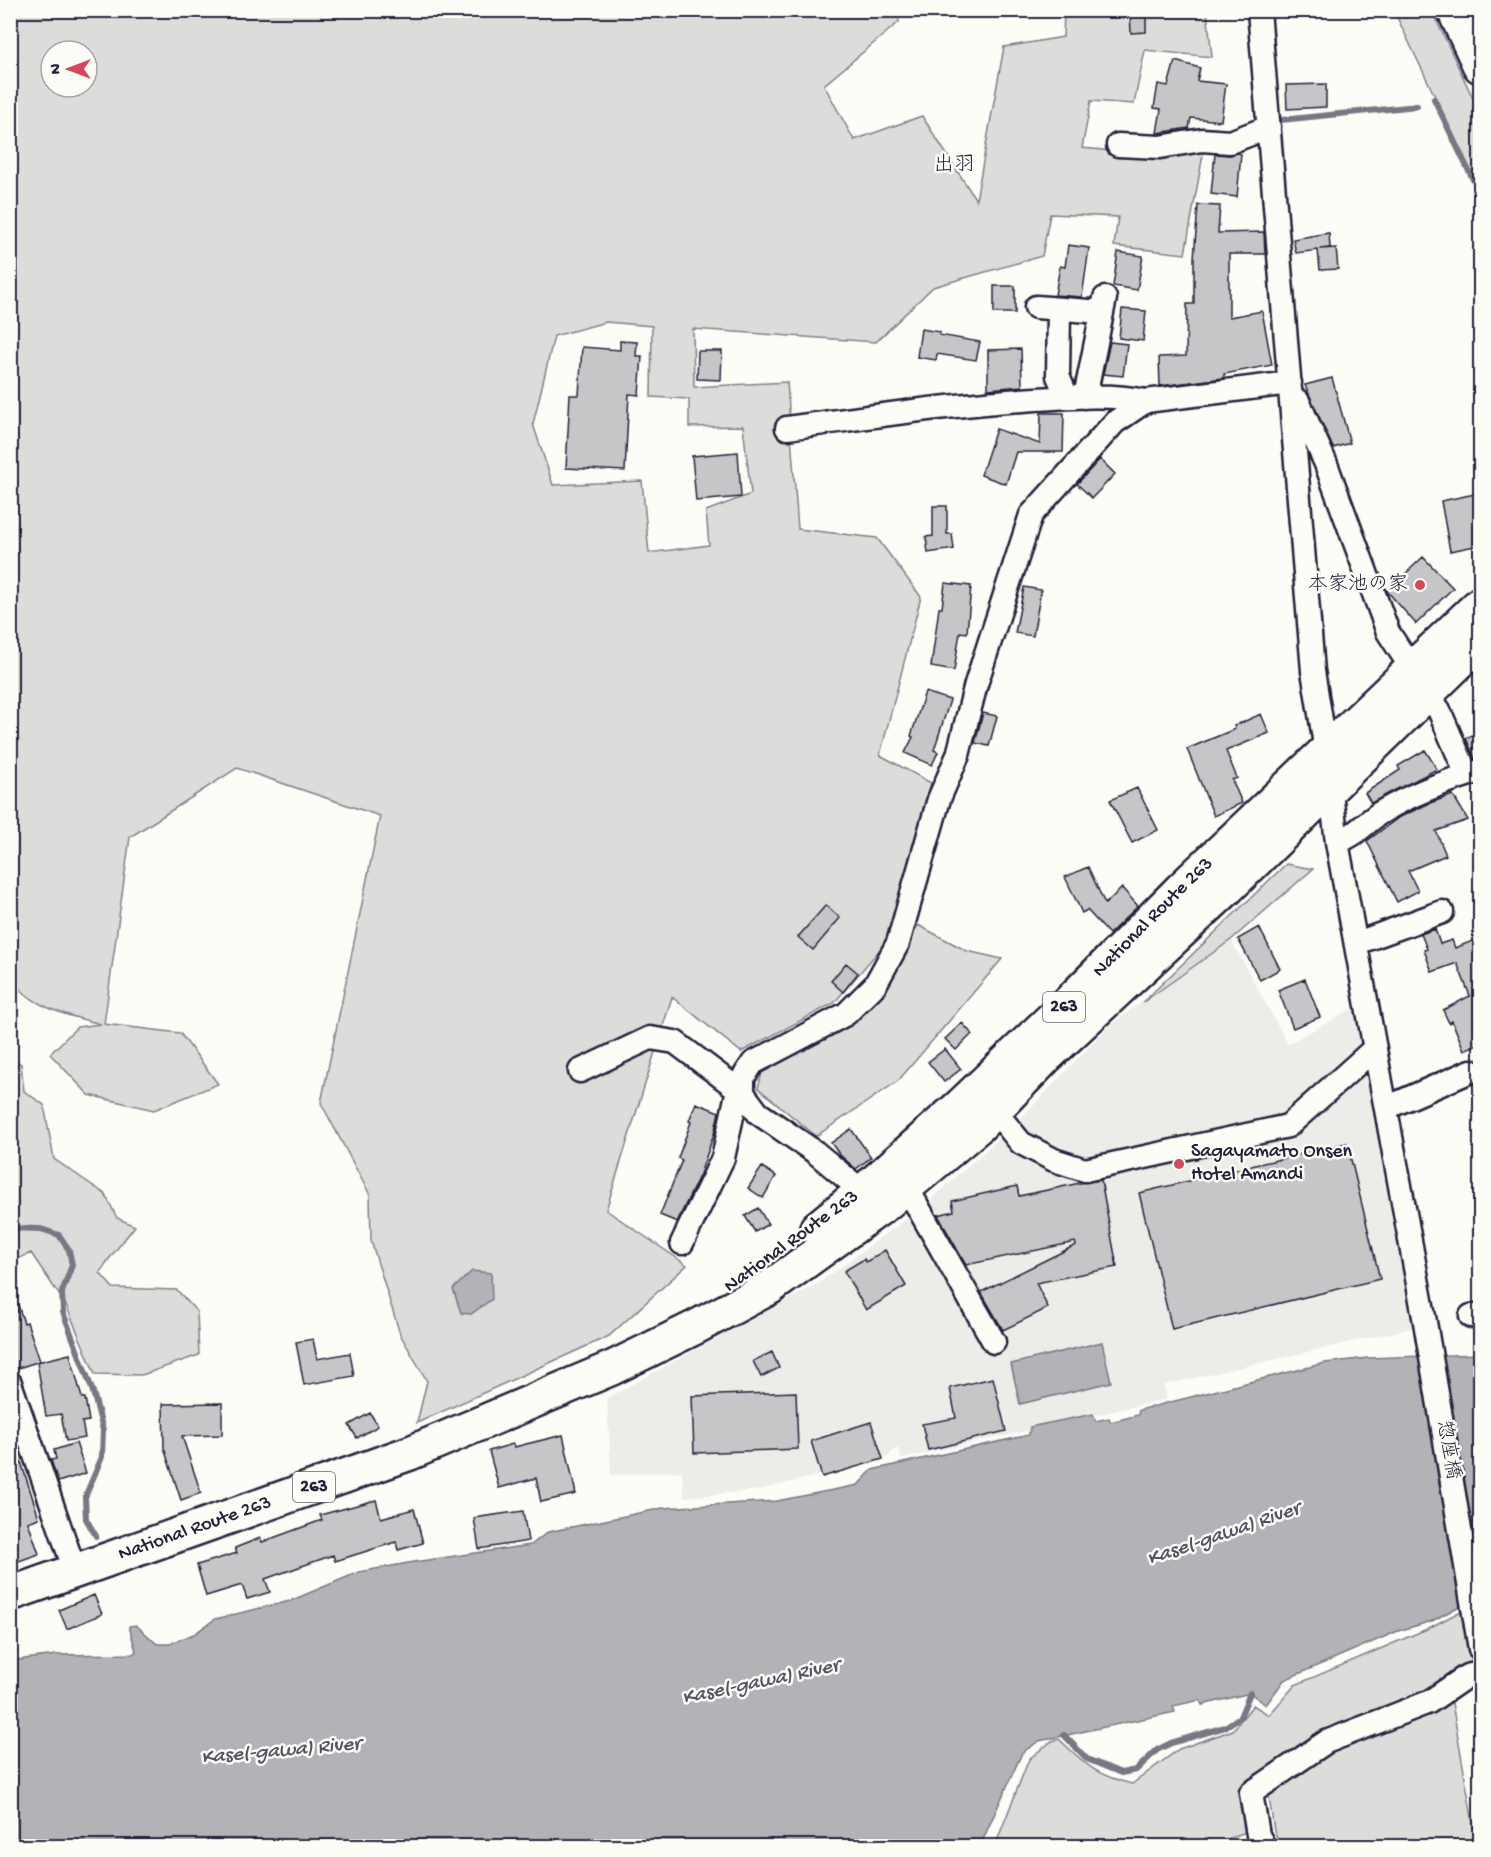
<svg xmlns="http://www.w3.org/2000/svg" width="1491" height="1857" font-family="'Gochi Hand','Klee One',sans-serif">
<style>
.built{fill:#ecece9}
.green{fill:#dddcdb;stroke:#807f8b;stroke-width:1.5;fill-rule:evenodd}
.water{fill:#b2b2b7;stroke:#787885;stroke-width:1.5}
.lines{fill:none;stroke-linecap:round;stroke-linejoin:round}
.stream{stroke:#787885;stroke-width:6}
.building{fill:#c6c6c8;stroke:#22223b;stroke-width:1.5}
.minor-casing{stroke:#22223b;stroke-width:27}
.highway-casing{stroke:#22223b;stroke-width:38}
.minor{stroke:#fdfcf7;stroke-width:22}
.highway{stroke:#fdfcf7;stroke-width:33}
.poi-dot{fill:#d1495b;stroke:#fdfcf7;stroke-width:2}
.labels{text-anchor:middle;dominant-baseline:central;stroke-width:5;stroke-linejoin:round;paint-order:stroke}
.shield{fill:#fdfcf7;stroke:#646373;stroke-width:1.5}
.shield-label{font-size:18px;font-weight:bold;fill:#22223b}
.poi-label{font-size:20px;fill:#22223b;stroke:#fdfcf7;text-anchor:end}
.street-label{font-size:20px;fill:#22223b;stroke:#fdfcf7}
.neighbourhood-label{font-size:21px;fill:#22223b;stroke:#fdfcf7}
.water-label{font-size:21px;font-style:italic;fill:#545466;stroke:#fdfcf7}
</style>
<rect width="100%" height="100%" fill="#fdfcf7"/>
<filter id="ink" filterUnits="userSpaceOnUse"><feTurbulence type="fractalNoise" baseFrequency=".0167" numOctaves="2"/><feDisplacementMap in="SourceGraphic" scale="12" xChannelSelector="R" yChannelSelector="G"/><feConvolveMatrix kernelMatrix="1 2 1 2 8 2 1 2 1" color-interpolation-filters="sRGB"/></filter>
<g filter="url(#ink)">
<path class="built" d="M 1231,940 L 1288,1044 L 1359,1005 L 1416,1327 L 1164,1385 L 1167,1399 L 901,1459 L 898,1447 L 886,1458 L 760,1490 L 684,1497 L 682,1471 L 611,1475 L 607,1398 L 819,1283 L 925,1205 L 1016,1123 L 1111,1024 Z"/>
<path class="green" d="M 10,11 L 898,11 L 899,22 L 824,85 L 854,140 L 922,116 L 976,200 L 1004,47 L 1063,37 L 1064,11 L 1207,11 L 1212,57 L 1145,50 L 1134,104 L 1091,101 L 1082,148 L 1166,156 L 1204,149 L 1185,254 L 1114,246 L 1118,217 L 1050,214 L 1042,256 L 933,287 L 876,342 L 693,329 L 694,387 L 787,382 L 798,529 L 877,538 L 921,597 L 880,755 L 931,783 L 889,939 L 834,1003 L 741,1052 L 672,997 L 606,1210 L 687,1265 L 609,1336 L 417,1423 L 427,1381 L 400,1334 L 371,1241 L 370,1195 L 321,1103 L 380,816 L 237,768 L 130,837 L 104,1024 L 180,1033 L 218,1084 L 154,1110 L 89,1095 L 50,1054 L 77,1027 L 101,1024 C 72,1017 21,1005 11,974 ZM 51,51 L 87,51 L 87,87 L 51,87 ZM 606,322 L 652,326 L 651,397 L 689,399 L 689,427 L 743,426 L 751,494 L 706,511 L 709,545 L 649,553 L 642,481 L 553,485 L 533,424 L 554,336 Z
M 1394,11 L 1432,11 L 1480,113 L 1480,190 Z
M 1286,864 L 1313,869 L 1231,940 L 1142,1003 Z
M 918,925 L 967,951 L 1002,959 L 898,1081 L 816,1136 L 758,1088 L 764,1065 L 870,1008 Z
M 10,1058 L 21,1064 L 24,1091 L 44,1105 L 54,1159 L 105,1194 L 117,1218 L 135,1226 L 109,1259 L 100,1273 L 113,1288 L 177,1290 L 197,1312 L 199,1355 L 142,1375 L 95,1374 L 66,1305 L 31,1253 L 11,1262 Z
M 1480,1601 L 1480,1665 L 1459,1670 L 1419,1695 L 1246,1787 L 1251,1830 L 1209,1846 L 995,1846 L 1029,1759 L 1052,1741 L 1059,1739 C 1086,1765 1095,1775 1132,1784 L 1179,1749 L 1233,1730 L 1253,1705 L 1269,1715 L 1295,1685 L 1427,1629 Z
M 1429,1702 L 1452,1703 L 1477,1846 L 1281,1846 L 1274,1831 L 1267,1783 Z"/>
<path class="water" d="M 472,1271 L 491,1273 L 492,1299 L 471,1314 L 461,1313 L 453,1289 Z
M 1102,1342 L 1111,1382 L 1020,1404 L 1011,1364 Z
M 1480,1354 L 1480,1595 L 1432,1621 L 1398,1631 L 1284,1680 L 1266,1705 L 1250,1693 L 1202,1705 L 1200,1700 L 1173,1706 L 1175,1712 L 1039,1741 L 1022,1753 L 980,1846 L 11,1846 L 10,1661 L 56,1655 L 133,1654 L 136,1651 L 129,1626 L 136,1625 L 157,1644 L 169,1644 L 194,1634 L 215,1619 L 290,1601 L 359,1572 L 414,1562 L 531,1545 L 548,1532 L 663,1508 L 777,1501 L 858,1485 L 872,1470 L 1029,1435 L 1030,1427 L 1093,1414 L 1096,1421 L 1109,1418 L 1111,1422 L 1138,1415 L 1139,1410 L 1325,1363 L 1368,1358 Z"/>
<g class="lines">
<path class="stream" d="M 1434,99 L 1480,194
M 1281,120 L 1417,106
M 10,1228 L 41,1229 L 59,1235 L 69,1250 L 72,1265 L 62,1292 L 63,1312 L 93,1392 L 103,1430 L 102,1457 L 85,1497 L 86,1519 L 96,1536
M 1064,1735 L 1087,1759 L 1121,1773 L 1136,1770 L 1157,1750 L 1171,1743 L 1225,1727 L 1240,1717 L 1250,1693"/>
</g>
<path class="building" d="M 1130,12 L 1146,12 L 1146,32 L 1131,33 Z
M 1175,61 L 1200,68 L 1197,81 L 1226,84 L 1221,121 L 1191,118 L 1189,128 L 1157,133 L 1161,109 L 1154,108 L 1158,84 L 1168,86 Z
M 1326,84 L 1326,107 L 1287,109 L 1286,85 Z
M 1238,153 L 1241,154 L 1237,197 L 1211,194 L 1215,154 L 1230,155 Z
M 1198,205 L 1220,206 L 1218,233 L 1264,232 L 1265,254 L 1229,254 L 1229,317 L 1262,311 L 1272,365 L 1224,374 L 1224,378 L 1160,386 L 1159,357 L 1186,356 L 1187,304 L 1194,304 L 1194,258 Z
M 1329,233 L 1330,248 L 1320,249 L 1336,248 L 1338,269 L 1320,270 L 1318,250 L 1296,253 L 1293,239 Z
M 1068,245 L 1089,248 L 1082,297 L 1055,295 L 1060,266 L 1065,267 Z
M 1118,252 L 1143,256 L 1137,290 L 1113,286 Z
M 994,286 L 1015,286 L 1015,313 L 994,313 Z
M 1122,309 L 1146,311 L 1143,341 L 1119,338 Z
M 921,329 L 940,332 L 939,335 L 980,342 L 976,360 L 937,354 L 936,360 L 917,357 Z
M 620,341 L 637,342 L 636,356 L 642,356 L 639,395 L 629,394 L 625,471 L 566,468 L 570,395 L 579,395 L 582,347 L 620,350 Z
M 1110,342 L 1127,344 L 1123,376 L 1103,374 Z
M 1021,349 L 1022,386 L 988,389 L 988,350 Z
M 698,351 L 722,351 L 721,380 L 697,379 Z
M 1332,378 L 1350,443 L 1333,448 L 1305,385 Z
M 1041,413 L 1064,413 L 1063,452 L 1016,452 L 1006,484 L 981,475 L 996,429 L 1040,444 Z
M 738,452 L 741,497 L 696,501 L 692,456 Z
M 1100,459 L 1115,474 L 1092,498 L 1077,484 Z
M 1480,493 L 1480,516 L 1476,517 L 1480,545 L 1450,551 L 1441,501 Z
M 933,506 L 947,506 L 947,534 L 952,534 L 954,549 L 928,553 L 926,537 L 933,536 Z
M 1423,557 L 1453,588 L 1416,624 L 1387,591 Z
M 945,583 L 971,586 L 967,633 L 960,632 L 954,671 L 931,667 L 939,608 L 942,608 Z
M 1024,587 L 1041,590 L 1033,636 L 1015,633 Z
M 925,692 L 950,700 L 934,750 L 938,752 L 932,765 L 905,753 L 913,737 L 911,736 Z
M 983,713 L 997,716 L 989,746 L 975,743 Z
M 1261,714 L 1269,733 L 1226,751 L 1237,778 L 1232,780 L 1242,803 L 1214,816 L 1187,749 L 1235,729 L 1234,726 Z
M 1480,732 L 1480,758 L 1475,759 L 1466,738 Z
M 1425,750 L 1437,769 L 1371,803 L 1365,793 L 1400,770 L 1398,766 Z
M 1137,788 L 1158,830 L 1132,843 L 1110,800 Z
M 1453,795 L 1468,820 L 1436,831 L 1446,855 L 1408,871 L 1418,891 L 1397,902 L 1367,841 L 1398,818 L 1430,803 Z
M 1088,867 L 1105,904 L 1122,888 L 1138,906 L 1109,934 L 1087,910 L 1082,913 L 1065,877 Z
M 826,905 L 840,918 L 813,950 L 798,937 Z
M 1259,927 L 1280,969 L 1260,980 L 1238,939 Z
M 1435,929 L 1440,944 L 1452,940 L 1455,948 L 1480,938 L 1480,1020 L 1474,1020 L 1480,1037 L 1480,1043 L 1464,1050 L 1452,1021 L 1449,1023 L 1443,1010 L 1470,996 L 1457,963 L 1432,972 L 1424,950 L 1427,949 L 1421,934 Z
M 846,963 L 858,973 L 843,992 L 831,981 Z
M 1305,979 L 1320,1017 L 1293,1028 L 1278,990 Z
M 962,1023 L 972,1034 L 956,1050 L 945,1039 Z
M 945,1049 L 961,1069 L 944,1082 L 928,1062 Z
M 696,1103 L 719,1112 L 714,1134 L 700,1174 L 677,1222 L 660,1215 L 682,1160 L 678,1158 L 691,1122 L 689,1121 Z
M 851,1129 L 871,1157 L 856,1169 L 840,1155 L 831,1143 Z
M 1347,1143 L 1380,1279 L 1172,1329 L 1139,1193 Z
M 762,1167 L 776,1176 L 763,1198 L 748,1188 Z
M 1101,1180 L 1117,1267 L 1036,1283 L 1048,1308 L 1003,1330 L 981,1292 L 1076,1245 L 1075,1242 L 966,1265 L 938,1215 L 954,1211 L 952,1201 L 1017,1186 L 1019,1196 L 1080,1183 Z
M 758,1208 L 768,1224 L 755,1232 L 745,1216 Z
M 885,1250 L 906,1286 L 866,1310 L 844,1271 L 864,1259 L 866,1262 Z
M 13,1290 L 24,1323 L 27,1322 L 40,1361 L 15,1369 L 10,1356 L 10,1291 Z
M 313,1339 L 317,1359 L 350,1353 L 354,1376 L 304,1385 L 296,1342 Z
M 772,1352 L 779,1368 L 761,1377 L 753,1361 Z
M 70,1354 L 82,1398 L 85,1398 L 89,1421 L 82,1422 L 85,1438 L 66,1441 L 61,1414 L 46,1416 L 37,1362 Z
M 993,1378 L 1006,1431 L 928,1450 L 922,1424 L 956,1418 L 950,1388 Z
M 796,1392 L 798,1449 L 694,1453 L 692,1396 Z
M 222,1403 L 222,1435 L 182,1436 L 201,1493 L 181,1500 L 164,1448 L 163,1404 Z
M 370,1413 L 378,1426 L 357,1438 L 349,1425 Z
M 871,1422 L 883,1459 L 822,1477 L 811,1441 Z
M 563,1435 L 576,1494 L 541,1502 L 536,1478 L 499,1488 L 489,1451 L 513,1444 L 514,1447 Z
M 14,1440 L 39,1518 L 28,1522 L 39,1554 L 10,1564 L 10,1441 Z
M 76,1443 L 86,1473 L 58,1482 L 51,1460 L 56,1459 L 54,1450 Z
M 376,1500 L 381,1518 L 414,1509 L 423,1543 L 398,1550 L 396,1542 L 335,1561 L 333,1555 L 265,1579 L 270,1592 L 247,1599 L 242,1585 L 206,1596 L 197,1565 L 237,1553 L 235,1548 L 260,1538 L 262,1542 L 322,1520 L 320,1515 Z
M 523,1511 L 528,1541 L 479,1549 L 474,1518 Z
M 94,1595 L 102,1614 L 67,1629 L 59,1610 Z"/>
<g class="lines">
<g class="minor-casing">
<path id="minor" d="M 1259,10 L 1313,671 L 1326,751 L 1337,842 L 1425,1322 L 1480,1649
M 1118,145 L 1160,147 L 1202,140 L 1230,142 L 1269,127
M 1036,307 L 1102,312
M 1059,309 L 1058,376 L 1067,397
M 1085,397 L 1105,298
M 1298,401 L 1326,464 L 1388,632 L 1412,669
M 787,428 C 870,417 953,404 1036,399 C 1073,397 1110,394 1146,401
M 1427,694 L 1439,710 L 1467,775
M 1337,842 C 1354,837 1365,823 1380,813 C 1411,794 1446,781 1480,771
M 1357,943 L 1442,912
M 580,1071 L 650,1038 L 675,1042 L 743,1093 L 736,1098 L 723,1158 L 682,1243
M 986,1100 L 1021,1143 L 1054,1160 L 1085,1170 L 1288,1126 L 1375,1048
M 1386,1108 L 1471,1071
M 906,1186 L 994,1342
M 859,1194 L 851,1182 L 815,1152 L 758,1113 L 743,1093 L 743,1078 L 753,1063 L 846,1014 L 875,985 L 898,943 L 939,799 L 958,755 L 976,684 L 1031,515 L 1115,422 L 1146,401 L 1290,383
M 1471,1316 L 1480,1314
M 10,1383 L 75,1571
M 1264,1846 L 1258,1835 L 1251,1793 L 1326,1742 L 1429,1702 L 1467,1676 L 1480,1673"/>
</g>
<g class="highway-casing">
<g id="highway">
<path d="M 1454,10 L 1480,66"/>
<path id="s1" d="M 817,1228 L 874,1182 L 961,1105 L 1067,1004 L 1181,889 L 1480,604"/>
<path id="s2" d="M 10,1594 L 410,1453 L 612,1368 L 696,1327 L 769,1288 L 887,1203 L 980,1125 L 1047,1056 L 1229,887 L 1480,642"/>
</g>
</g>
<use href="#minor" class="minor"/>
<use href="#highway" class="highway"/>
</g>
</g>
<g class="poi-dot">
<circle cx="1420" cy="585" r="6"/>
<circle cx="1179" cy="1164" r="6"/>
</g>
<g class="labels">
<g class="shield">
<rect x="1043" y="992" width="42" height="30" rx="4.5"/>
<rect x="293" y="1472" width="42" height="30" rx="4.5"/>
</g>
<g class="shield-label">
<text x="1064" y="1007">263</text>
<text x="314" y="1487">263</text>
</g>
<g class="poi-label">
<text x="1408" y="585">本家池の家</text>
<text x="1191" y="1152" text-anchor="start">Sagayamato Onsen<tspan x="1191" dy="23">Hotel Amandi</tspan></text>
</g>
<g class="street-label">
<text stroke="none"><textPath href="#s1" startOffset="458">National Route 263</textPath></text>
<text transform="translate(792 1242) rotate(-36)">National Route 263</text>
<text transform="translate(1447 1450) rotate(80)">惣座橋</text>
<text stroke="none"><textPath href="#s2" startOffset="196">National Route 263</textPath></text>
</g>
<g class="neighbourhood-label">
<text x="954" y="166">出羽</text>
</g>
<g class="water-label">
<text transform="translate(1224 1535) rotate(-19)">Kase(-gawa) River</text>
<text transform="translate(761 1683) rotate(-12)">Kase(-gawa) River</text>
<text transform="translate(281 1752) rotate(-5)">Kase(-gawa) River</text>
</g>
</g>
<rect width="1491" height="1857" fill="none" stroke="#fdfcf7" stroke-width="36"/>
<rect x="18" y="18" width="1455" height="1821" fill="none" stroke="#22223b" stroke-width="2" filter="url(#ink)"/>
<g transform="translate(69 69) rotate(270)"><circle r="28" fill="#fdfcf7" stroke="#a5a5ac" stroke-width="1.5"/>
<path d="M0-4.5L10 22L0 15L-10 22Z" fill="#d1495b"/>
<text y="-9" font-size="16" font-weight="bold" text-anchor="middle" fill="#22223b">N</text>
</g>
</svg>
